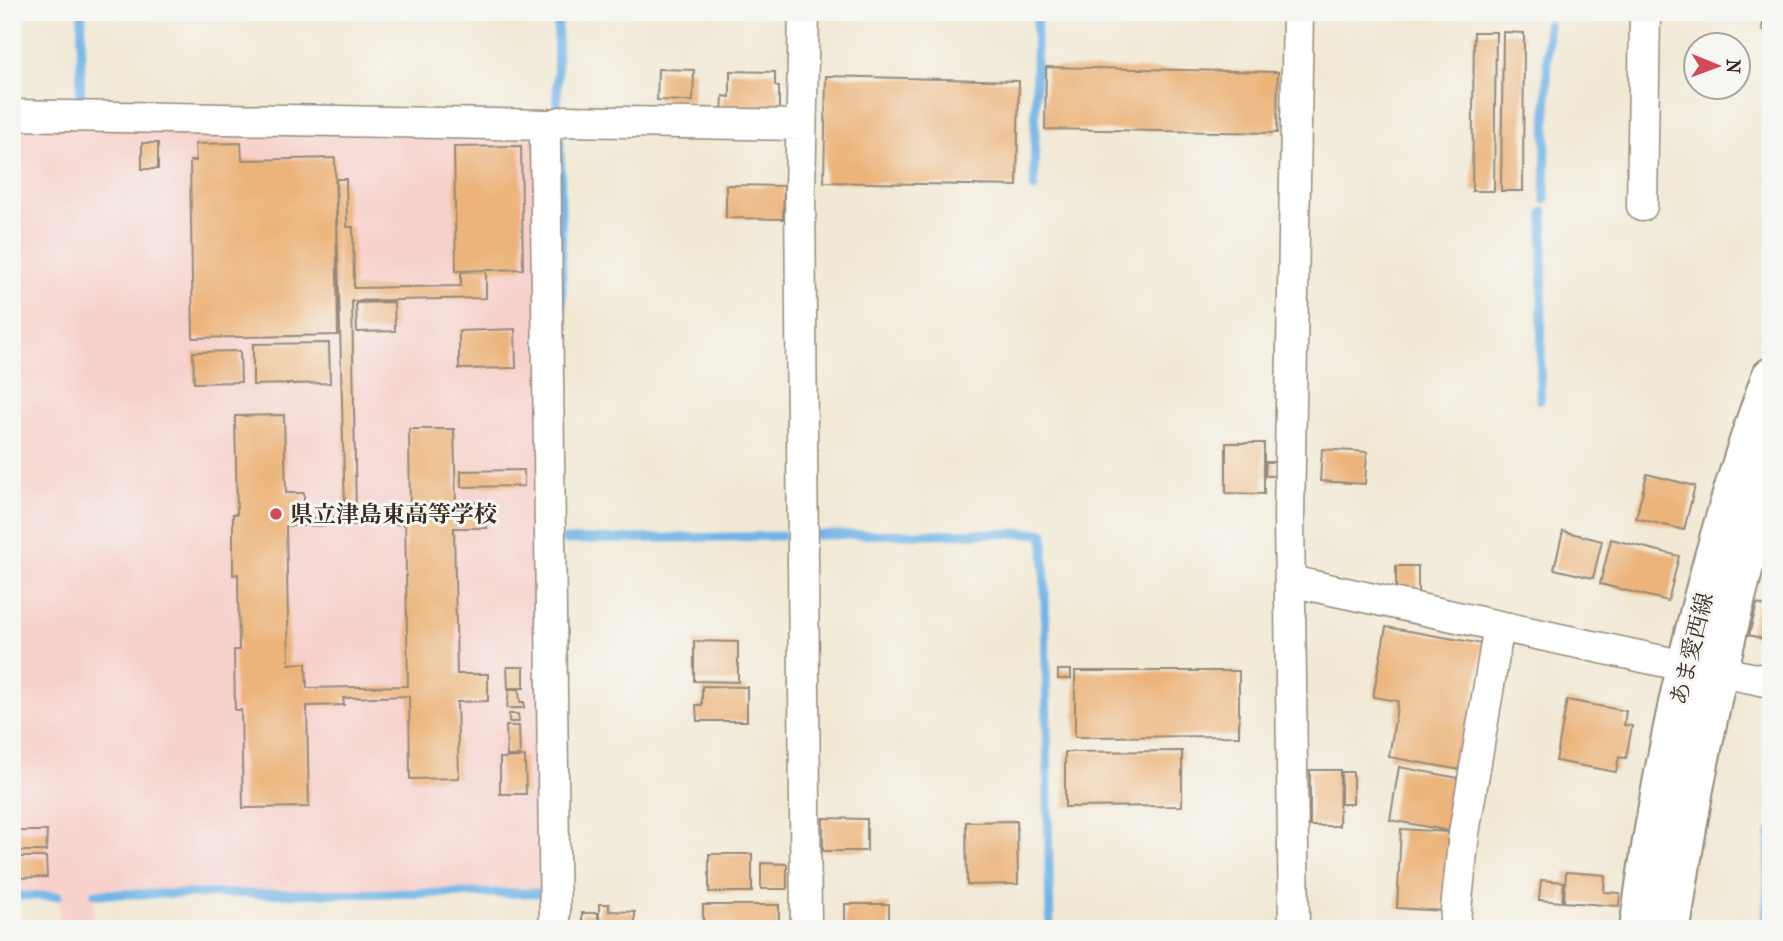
<svg xmlns="http://www.w3.org/2000/svg" width="1783" height="941" font-family="'IM FELL French Canon','Noto Serif JP',serif">
<style>
.built{fill:#f7d0cb}
.lines{fill:none;stroke-linecap:round;stroke-linejoin:round}
.stream{stroke:#70b4e6;stroke-width:9}
.building{fill:#ecb47a}
.minor-casing{stroke:#968a7a;stroke-width:33}
.primary-casing{stroke:#968a7a;stroke-width:42}
.minor{stroke:#fff;stroke-width:30}
.primary{stroke:#fff;stroke-width:38}
.poi-dot{fill:#d1495b;stroke:#f6f6f2;stroke-width:2.5}
.labels{text-anchor:middle;dominant-baseline:central;stroke-width:6;stroke-linejoin:round;paint-order:stroke}
.poi-label{font-size:23px;font-weight:bold;fill:#3b2a1e;stroke:#f6f6f2;text-anchor:start}
.street-label{font-size:23px;fill:#3b2a1e;stroke:#f6f6f2}
</style>
<rect width="100%" height="100%" fill="#f6f6f2"/>
<filter id="ink" filterUnits="userSpaceOnUse"><feTurbulence type="fractalNoise" baseFrequency=".0143" numOctaves="2"/><feDisplacementMap in="SourceGraphic" scale="14" xChannelSelector="R" yChannelSelector="G"/><feConvolveMatrix kernelMatrix="1 2 1 2 8 2 1 2 1" color-interpolation-filters="sRGB"/></filter>
<filter id="wash" filterUnits="userSpaceOnUse"><feTurbulence type="fractalNoise" baseFrequency=".00686" numOctaves="4" result="noise"/><feDisplacementMap in="SourceGraphic" scale="28" xChannelSelector="R" yChannelSelector="G"/><feGaussianBlur stdDeviation="1.57" result="paint"/><feColorMatrix in="noise" values="0 0 0 0 0 0 0 0 0 0 0 0 0 0 0 0 0 1.4 0 .05"/><feComposite in="paint" operator="in"/></filter>
<g filter="url(#wash)">
<rect width="100%" height="100%" fill="#f2e9d5"/>
<path class="built" d="M 12,122 L 538,138 L 543,889 L 94,890 L 93,929 L 60,929 L 59,891 L 12,892 Z"/>
<g class="lines">
<path class="stream" d="M 1548,15 L 1548,12
M 80,103 L 82,12
M 557,110 L 558,12
M 560,140 L 563,379
M 1034,188 L 1037,12
M 1545,200 L 1548,25
M 1540,400 L 1544,212
M 817,535 L 1044,533 L 1050,929
M 565,540 L 782,536
M 95,894 L 546,893
M 12,896 L 58,896
M 1766,929 L 1771,832"/>
</g>
<g id="blocks">
<path class="building" d="M 1765,12 L 1771,12 L 1771,32 L 1762,30 Z
M 1474,32 L 1496,32 L 1494,191 L 1472,191 Z
M 1503,32 L 1524,33 L 1523,191 L 1501,191 Z
M 1046,67 L 1278,72 L 1277,133 L 1045,129 Z
M 658,69 L 694,70 L 693,101 L 657,100 Z
M 730,71 L 775,72 L 775,86 L 779,87 L 779,113 L 722,112 L 723,96 L 730,97 Z
M 826,76 L 1019,81 L 1017,186 L 824,182 Z
M 142,143 L 158,143 L 158,169 L 142,169 Z
M 241,143 L 242,160 L 335,158 L 338,335 L 193,338 L 190,161 L 196,161 L 195,144 Z
M 521,146 L 523,269 L 456,271 L 454,147 Z
M 336,179 L 346,179 L 347,227 L 353,227 L 354,288 L 461,286 L 461,272 L 486,271 L 486,298 L 352,301 L 356,514 L 345,514 Z
M 726,185 L 784,186 L 783,219 L 726,218 Z
M 394,302 L 395,331 L 357,332 L 356,303 Z
M 515,329 L 516,368 L 459,369 L 459,331 Z
M 329,343 L 330,383 L 253,385 L 253,344 Z
M 240,351 L 241,382 L 194,383 L 193,352 Z
M 284,415 L 286,493 L 304,493 L 304,518 L 404,515 L 404,524 L 286,526 L 289,664 L 306,663 L 307,688 L 408,686 L 405,517 L 410,517 L 409,429 L 454,429 L 456,503 L 487,502 L 487,528 L 454,528 L 457,674 L 488,674 L 488,701 L 457,702 L 459,778 L 410,779 L 409,696 L 343,698 L 344,705 L 307,706 L 309,807 L 243,808 L 241,710 L 235,710 L 234,650 L 239,650 L 238,574 L 233,575 L 233,514 L 237,514 L 235,416 Z
M 1226,443 L 1264,443 L 1264,494 L 1226,493 Z
M 1322,449 L 1367,452 L 1365,484 L 1320,481 Z
M 1266,462 L 1276,462 L 1277,476 L 1265,476 Z
M 524,470 L 524,486 L 461,487 L 461,471 Z
M 1647,474 L 1695,486 L 1684,530 L 1636,518 Z
M 1563,531 L 1602,541 L 1593,578 L 1554,569 Z
M 1611,539 L 1679,556 L 1668,601 L 1600,584 Z
M 1396,566 L 1418,566 L 1418,593 L 1396,593 Z
M 1757,604 L 1771,607 L 1771,641 L 1749,635 Z
M 1386,627 L 1483,644 L 1461,770 L 1389,757 L 1398,701 L 1373,697 Z
M 694,641 L 738,642 L 738,682 L 694,681 Z
M 507,667 L 524,667 L 524,688 L 508,688 Z
M 1058,670 L 1071,670 L 1071,679 L 1058,679 Z
M 1075,671 L 1239,671 L 1239,736 L 1075,737 Z
M 702,686 L 747,687 L 747,721 L 697,721 L 696,705 L 702,705 Z
M 509,689 L 519,689 L 520,702 L 524,702 L 524,708 L 507,708 Z
M 1567,700 L 1626,711 L 1624,725 L 1632,726 L 1626,758 L 1619,757 L 1616,772 L 1556,761 Z
M 509,714 L 518,714 L 519,722 L 509,722 Z
M 506,726 L 519,726 L 520,756 L 507,756 Z
M 1182,751 L 1182,806 L 1065,807 L 1065,752 Z
M 525,757 L 526,794 L 500,794 L 500,758 Z
M 1399,767 L 1459,778 L 1450,831 L 1390,820 Z
M 1310,770 L 1340,770 L 1339,826 L 1310,826 Z
M 1341,772 L 1353,772 L 1353,804 L 1341,804 Z
M 823,818 L 867,819 L 867,851 L 823,851 Z
M 1017,821 L 1018,884 L 967,885 L 966,822 Z
M 1401,829 L 1448,832 L 1444,911 L 1397,908 Z
M 12,831 L 47,831 L 46,851 L 12,851 Z
M 709,854 L 752,854 L 752,892 L 709,892 Z
M 12,857 L 46,857 L 47,877 L 12,878 Z
M 761,863 L 787,864 L 787,889 L 761,889 Z
M 1566,872 L 1605,875 L 1604,892 L 1620,893 L 1619,906 L 1564,902 Z
M 1541,880 L 1564,882 L 1562,902 L 1539,900 Z
M 599,904 L 609,904 L 609,911 L 635,912 L 635,929 L 599,929 Z
M 845,904 L 889,904 L 889,929 L 845,929 Z
M 703,905 L 779,905 L 779,929 L 703,929 Z
M 582,913 L 598,913 L 598,929 L 582,929 Z"/>
</g>
</g>
<g filter="url(#ink)">
<use href="#blocks" fill-opacity="0" stroke="#968a7a" stroke-width="2"/>
<g class="lines">
<g class="minor-casing">
<path id="minor" d="M 804,12 L 800,191 L 806,929
M 12,115 L 550,125 L 565,121 L 801,125
M 550,125 L 545,137 L 555,929
M 1642,206 L 1645,12
M 1290,581 L 1685,666
M 1716,671 L 1771,682
M 1294,929 L 1289,517 L 1298,12
M 1454,929 L 1464,833 L 1499,626"/>
</g>
<g class="primary-casing">
<path id="primary" d="M 1639,929 C 1664,741 1707,555 1771,377
M 1671,929 C 1693,773 1726,621 1771,470"/>
</g>
<use href="#minor" class="minor"/>
<use href="#primary" class="primary"/>
</g>
</g>
<circle class="poi-dot" cx="276" cy="514" r="7"/>
<g class="labels">
<g class="poi-label">
<text x="290" y="514">県立津島東高等学校</text>
</g>
<g class="street-label">
<text transform="translate(1692 649) rotate(-76)">あま愛西線</text>
</g>
</g>
<rect width="1783" height="941" fill="none" stroke="#f6f6f2" stroke-width="42"/>
<g transform="translate(1717 66) rotate(91)"><circle r="33" fill="#f6f6f2" stroke="#aba49d" stroke-width="2"/>
<path d="M0-5L12 26L0 18L-12 26Z" fill="#d1495b"/>
<text y="-10" font-size="19" font-weight="bold" text-anchor="middle" fill="#3b2a1e">N</text>
</g>
</svg>
